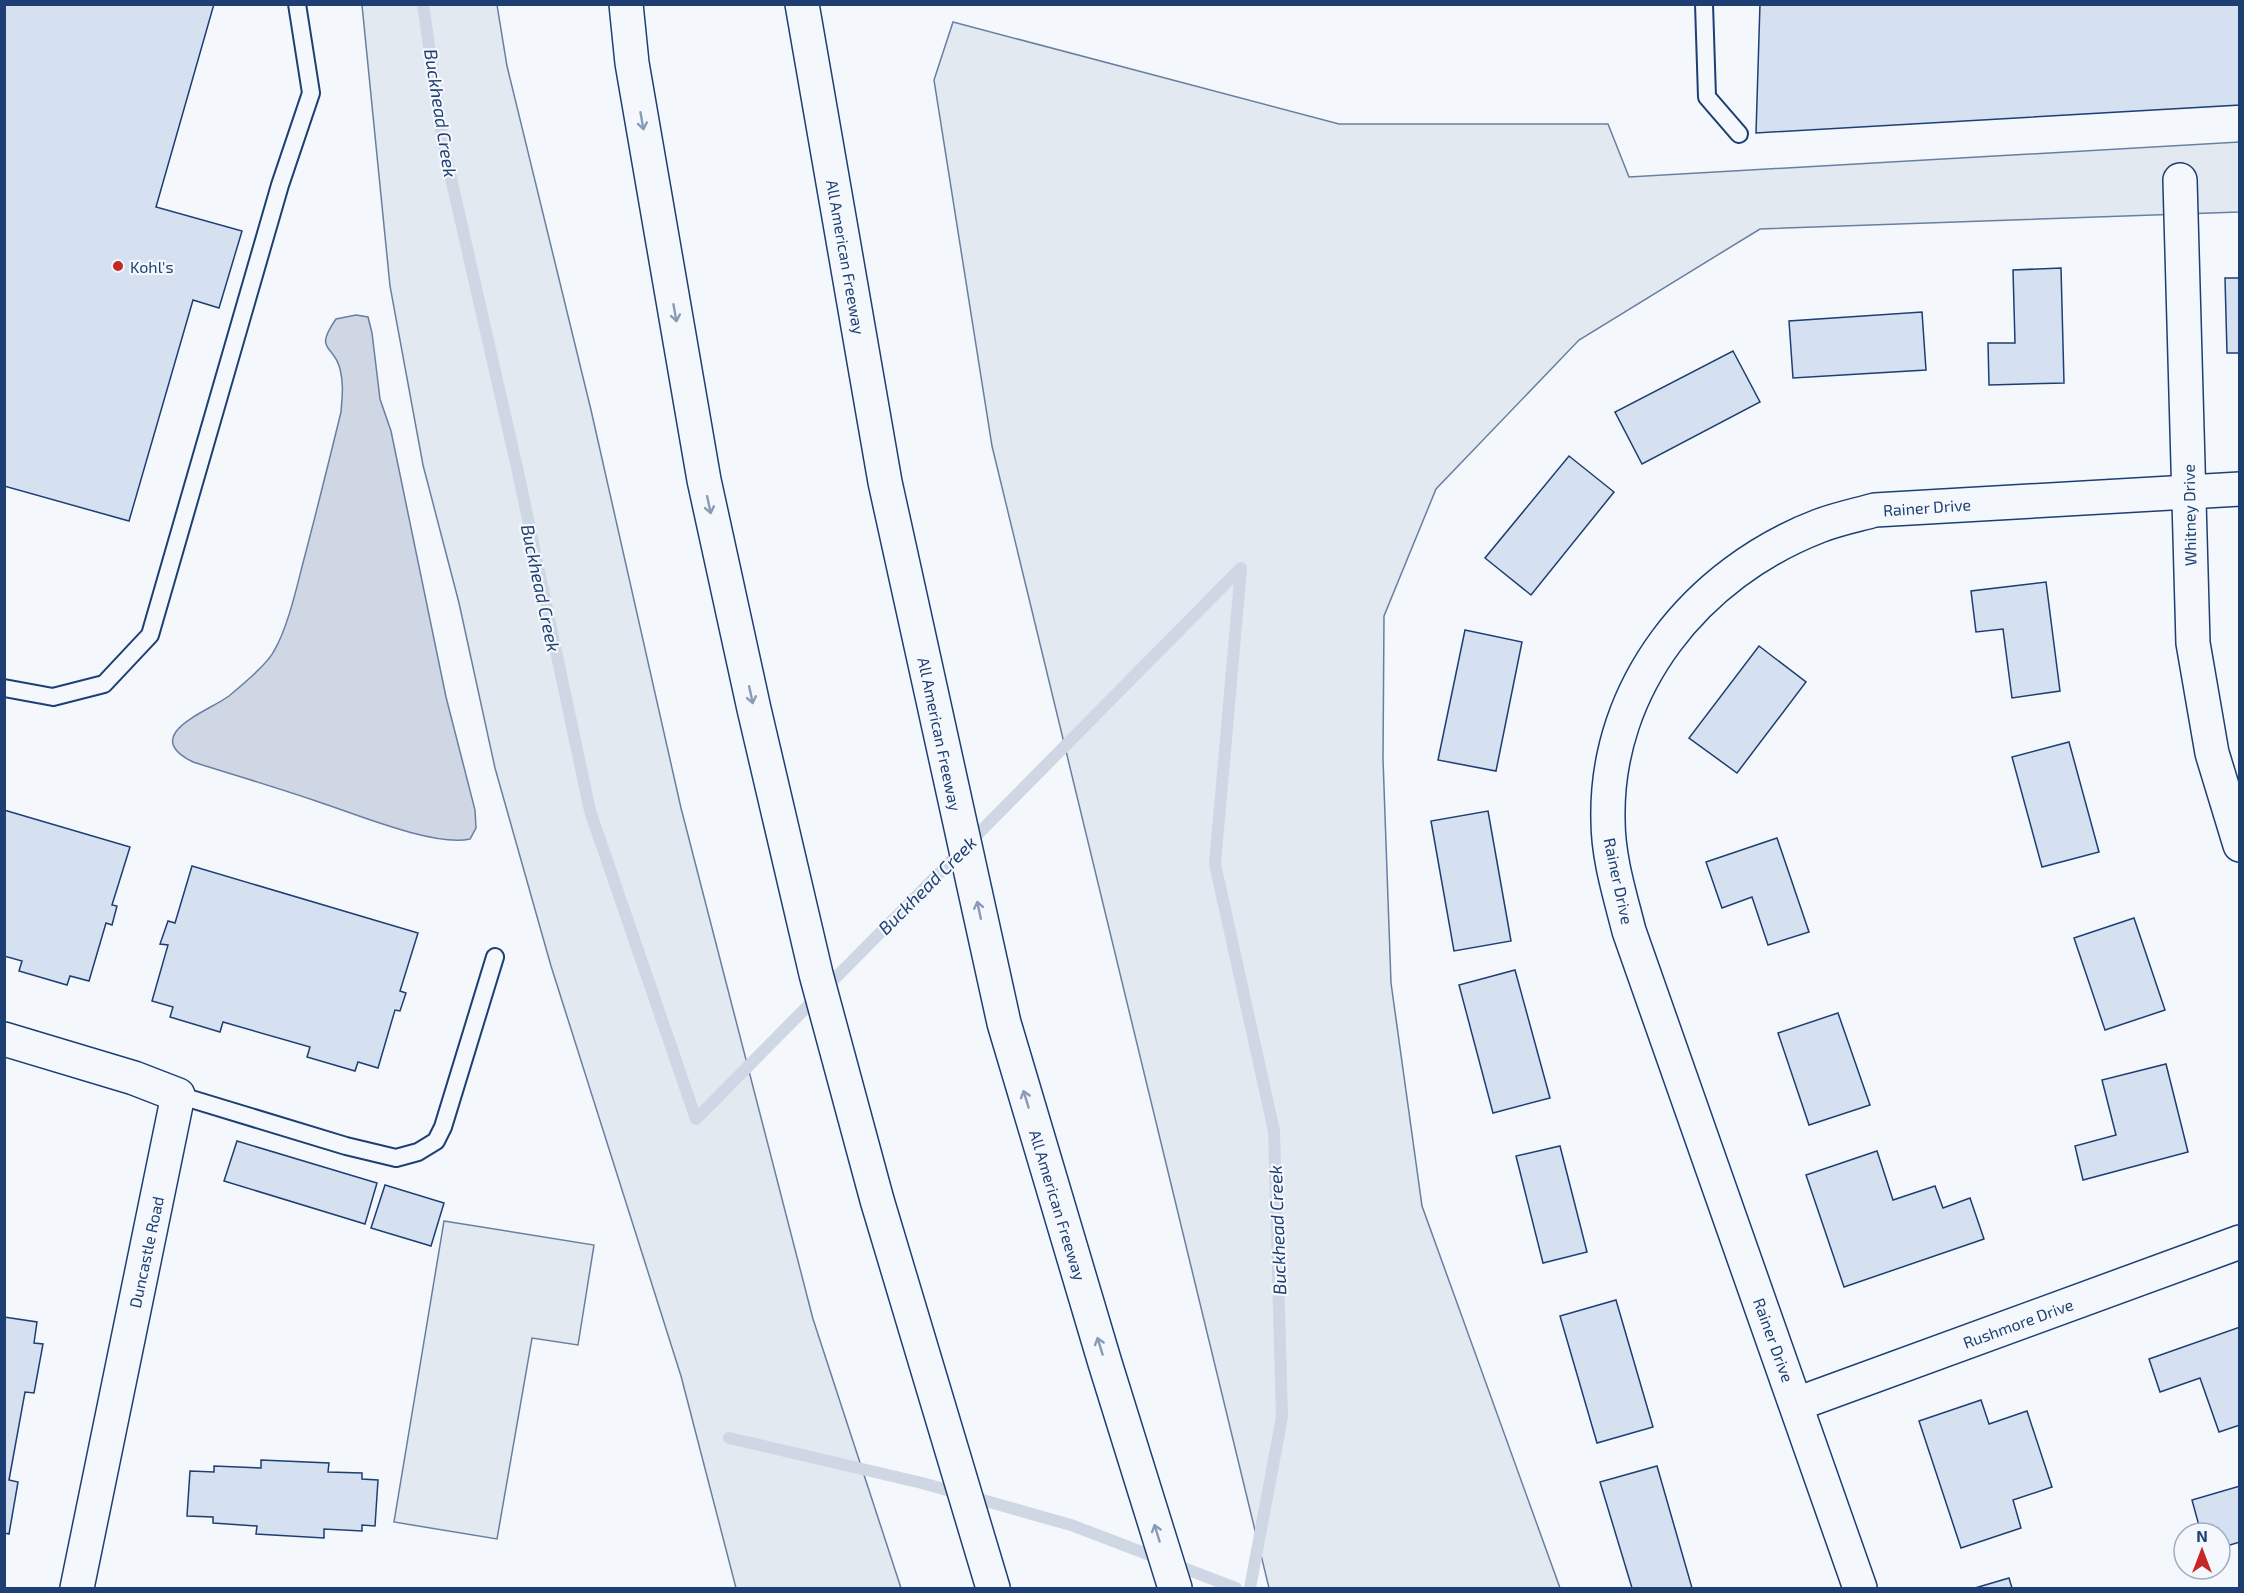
<svg xmlns="http://www.w3.org/2000/svg" width="2244" height="1593" font-family="'Exo 2',sans-serif">
  <rect width="100%" height="100%" fill="#f4f7fb"/>
  <g fill="#e3e9f0" stroke="#687fa3" stroke-width="1.5">
    <polygon points="362,5 497,5 507,66 591,410 681,808 813,1319 901,1588 736,1588 681,1376 551,966 495,768 459,603 423,465 390,286"/>
    <polygon points="953,22 1339,124 1608,124 1629,177 2239,142 2239,212 1760,229 1579,340 1436,489 1384,616 1383,759 1391,983 1422,1206 1560,1588 1269,1588 992,446 934,80"/>
    <polygon points="444,1221 594,1245 578,1345 532,1338 497,1539 394,1522"/>
  </g>
  <path fill="#cfd7e4" stroke="#687fa3" stroke-width="1.5" d="M356,315l12,2 4,16 8,66 11,32 55,266 29,113 1,18 -6,11c-36,8 -117,-26 -154,-38 -41,-14 -82,-26 -123,-39 -55,-27 16,-51 36,-66 13,-11 38,-31 45,-45 14,-24 23,-65 30,-92 13,-49 25,-98 37,-147 1,-14 3,-28 -1,-43 -6,-25 -27,-17 -4,-50z"/>
  <g fill="none" stroke-linecap="round" stroke-linejoin="round">
    <g stroke="#cfd7e4" stroke-width="12">
      <polyline points="423,4 443,143 518,472 590,811 696,1119 1241,568 1215,864 1274,1131 1282,1417 1250,1588"/>
      <polyline points="729,1438 922,1483 1071,1525 1236,1588"/>
    </g>
  </g>
  <g fill="#d5e0f0" stroke="#1d3f73" stroke-width="1.5">
    <polygon points="4,4 214,4 156,207 242,231 219,308 193,300 129,521 4,486"/>
    <polygon points="1760,4 2240,4 2240,105 1756,133"/>
    <polygon points="2061,268 2064,383 1989,385 1988,343 2015,343 2013,270"/>
    <polygon points="2225,278 2240,278 2240,353 2227,353"/>
    <polygon points="1922,312 1926,370 1793,378 1789,321"/>
    <polygon points="1733,351 1760,402 1642,464 1615,412"/>
    <polygon points="1569,456 1614,492 1531,595 1485,558"/>
    <polygon points="2046,582 2060,691 2012,698 2003,629 1976,632 1971,591"/>
    <polygon points="1465,630 1522,642 1496,771 1438,760"/>
    <polygon points="1759,646 1806,682 1737,773 1689,738"/>
    <polygon points="2069,742 2099,852 2042,867 2012,757"/>
    <polygon points="4,810 130,847 112,905 117,906 112,925 106,923 89,981 70,976 67,985 19,971 22,961 4,956"/>
    <polygon points="1488,811 1511,941 1454,951 1431,821"/>
    <polygon points="1777,838 1809,932 1768,945 1752,897 1722,908 1706,862"/>
    <polygon points="192,866 418,933 400,991 406,993 400,1011 395,1010 378,1068 358,1062 355,1071 307,1057 310,1047 223,1022 220,1032 170,1017 173,1007 152,1001 168,945 160,944 168,921 175,923"/>
    <polygon points="2134,918 2165,1010 2105,1030 2074,938"/>
    <polygon points="1515,970 1550,1098 1493,1113 1459,985"/>
    <polygon points="1838,1013 1870,1105 1809,1125 1778,1033"/>
    <polygon points="2166,1064 2188,1152 2083,1180 2075,1146 2116,1135 2102,1080"/>
    <polygon points="237,1141 377,1183 365,1224 224,1181"/>
    <polygon points="1560,1146 1587,1252 1543,1263 1516,1156"/>
    <polygon points="1877,1151 1893,1200 1935,1186 1943,1208 1970,1198 1984,1239 1844,1287 1806,1175"/>
    <polygon points="385,1185 444,1203 431,1246 371,1228"/>
    <polygon points="1616,1300 1653,1427 1597,1443 1560,1316"/>
    <polygon points="4,1317 37,1322 34,1343 43,1344 34,1393 25,1392 9,1480 18,1482 9,1534 4,1533"/>
    <polygon points="2240,1327 2240,1425 2219,1432 2200,1378 2160,1392 2149,1359"/>
    <polygon points="1981,1400 1989,1424 2027,1411 2052,1487 2013,1500 2021,1528 1961,1548 1919,1421"/>
    <polygon points="261,1460 329,1463 328,1472 362,1473 362,1479 378,1480 375,1526 362,1525 362,1531 324,1529 324,1538 256,1534 257,1526 213,1523 213,1517 187,1516 190,1471 214,1472 214,1466 261,1468"/>
    <polygon points="1657,1466 1692,1588 1632,1588 1600,1482"/>
    <polygon points="2240,1486 2240,1542 2220,1548 2220,1533 2201,1533 2192,1500"/>
    <polygon points="2009,1578 2012,1588 1975,1588"/>
  </g>
  <g fill="none" stroke-linecap="round" stroke-linejoin="round">
    <defs>
      <g id="lane">
        <polyline points="1704,4 1707,97 1739,134"/>
        <polyline points="4,688 53,697 104,684 150,635 280,185 311,93 297,4"/>
        <polyline points="178,1095 346,1146 396,1158 418,1152 436,1141 443,1127 495,957"/>
      </g>
      <g id="street">
        <polyline points="2180,180 2193,643 2212,753 2240,845"/>
        <polyline points="4,1039 134,1078 178,1095 77,1588"/>
        <polyline points="1797,1404 2240,1242"/>
        <path d="M1860,1588l-231,-657c-9,-36 -21,-73 -21,-111 -3,-134 89,-247 211,-294 18,-7 38,-11 56,-16l365,-21"/>
      </g>
      <g id="highway">
        <polyline points="626,4 632,63 704,480 754,709 816,974 877,1200 993,1588"/>
        <polyline points="802,4 885,482 1004,1023 1105,1363 1175,1588"/>
      </g>
    </defs>
    <use href="#lane" stroke="#1d3f73" stroke-width="20"/>
    <use href="#street" stroke="#1d3f73" stroke-width="36"/>
    <use href="#highway" stroke="#1d3f73" stroke-width="36"/>
    <use href="#lane" stroke="#f4f7fb" stroke-width="16"/>
    <use href="#street" stroke="#f4f7fb" stroke-width="33"/>
    <use href="#highway" stroke="#f4f7fb" stroke-width="33"/>
  </g>
  <defs><path id="oneway-shaft" d="M-6 0H5M1.5-3L5.5 0L1.5 3" fill="none" stroke-width="1.6" stroke-linecap="round" stroke-linejoin="round" transform="scale(1.5)"/></defs>
  <g stroke="#889bb7">
    <use href="#oneway-shaft" transform="translate(642 121) rotate(80)"/>
    <use href="#oneway-shaft" transform="translate(675 313) rotate(80)"/>
    <use href="#oneway-shaft" transform="translate(709 505) rotate(78)"/>
    <use href="#oneway-shaft" transform="translate(751 695) rotate(78)"/>
    <use href="#oneway-shaft" transform="translate(979 910) rotate(-102)"/>
    <use href="#oneway-shaft" transform="translate(1026 1099) rotate(-107)"/>
    <use href="#oneway-shaft" transform="translate(1100 1346) rotate(-107)"/>
    <use href="#oneway-shaft" transform="translate(1157 1533) rotate(-107)"/>
  </g>
  <circle fill="#c62828" stroke="#f4f7fb" stroke-width="2" cx="118" cy="266" r="6"/>
  <g text-anchor="middle" dominant-baseline="central" stroke-width="4.5" stroke-linejoin="round" paint-order="stroke">
    <g font-size="16" fill="#1d3f73" stroke="#f4f7fb">
      <text transform="translate(846 257) rotate(80)">All American Freeway</text>
      <text transform="translate(1927 507) rotate(-4)">Rainer Drive</text>
      <text transform="translate(2189 515) rotate(-91)">Whitney Drive</text>
      <text transform="translate(940 734) rotate(78)">All American Freeway</text>
      <text transform="translate(1619 881) rotate(78)">Rainer Drive</text>
      <text transform="translate(1058 1205) rotate(73)">All American Freeway</text>
      <text transform="translate(146 1252) rotate(-78)">Duncastle Road</text>
      <text transform="translate(2018 1323) rotate(-20)">Rushmore Drive</text>
      <text transform="translate(1774 1340) rotate(70)">Rainer Drive</text>
    </g>
    <g font-size="16" fill="#1d3f73" stroke="#f4f7fb" text-anchor="start">
      <text x="130" y="266">Kohl's</text>
    </g>
    <g font-size="18" font-style="italic" fill="#1d3f73" stroke="#f4f7fb">
      <text transform="translate(441 113) rotate(81)">Buckhead Creek</text>
      <text transform="translate(541 588) rotate(78)">Buckhead Creek</text>
      <text transform="translate(927 885) rotate(-45)">Buckhead Creek</text>
      <text transform="translate(1277 1230) rotate(-92)">Buckhead Creek</text>
    </g>
  </g>
  <rect width="2244" height="1593" fill="none" stroke="#1d3f73" stroke-width="12"/>
  <g transform="translate(2202 1551)"><circle r="28" fill="#f4f7fb" stroke="#9eadc5" stroke-width="1.5"/>
  <path d="M0-4.5L10 22L0 15L-10 22Z" fill="#c62828"/>
  <text y="-9" font-size="16" font-weight="bold" text-anchor="middle" fill="#1d3f73">N</text>
  </g>
</svg>
